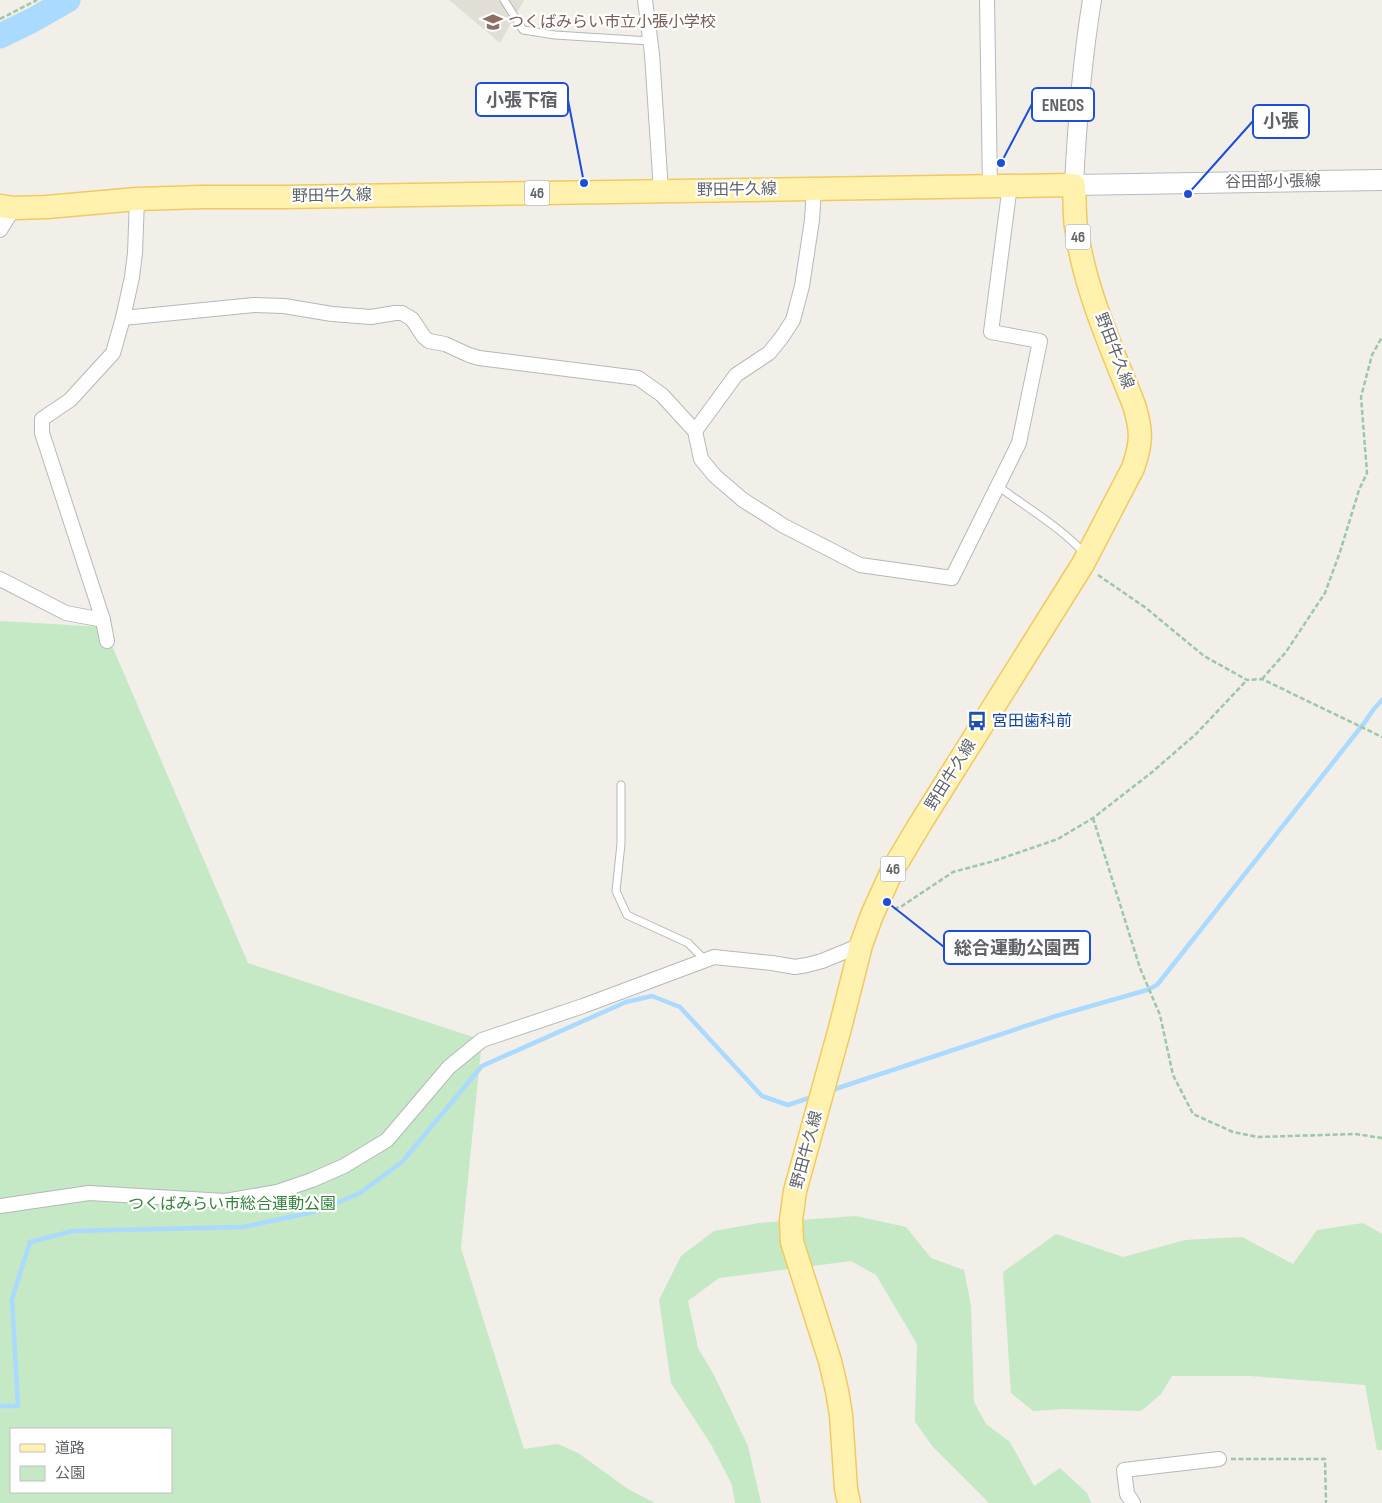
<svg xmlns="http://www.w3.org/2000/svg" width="1382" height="1503" font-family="'Sofia Sans Condensed','Noto Sans JP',sans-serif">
  <rect width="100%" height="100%" fill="#f1efe8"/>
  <polygon fill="#e1ded6" points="449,0 524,0 500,43"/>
  <g fill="#c5e8c5" fill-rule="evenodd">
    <path d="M0,621l104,6 144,336 234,77 -21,208 63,201 34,-5 20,9 50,36 27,14h-655zM11,1429h160v63h-160z"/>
    <polygon points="856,1216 906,1227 931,1258 964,1270 971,1306 974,1402 986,1424 1010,1442 1034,1486 1060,1468 1087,1493 1091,1503 989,1503 933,1447 915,1422 917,1344 876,1275 851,1261 719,1278 688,1301 698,1348 714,1375 748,1446 761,1503 735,1503 732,1485 712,1446 671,1383 659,1300 681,1256 714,1231 759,1223"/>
    <polygon points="1363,1223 1382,1234 1382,1450 1377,1450 1365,1385 1250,1376 1172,1376 1161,1394 1141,1411 1064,1409 1033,1411 1011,1393 1003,1272 1056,1234 1123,1257 1185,1240 1242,1237 1293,1264 1317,1230"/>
  </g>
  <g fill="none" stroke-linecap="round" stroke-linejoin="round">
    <g stroke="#aadaff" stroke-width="4.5">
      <polyline points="835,1089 1056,1016 1147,990 1157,985 1365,722 1373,710 1382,700"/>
      <polyline points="0,1406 18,1406 12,1299 30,1242 73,1231 243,1227 318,1211 360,1193 402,1162 482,1066 626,1002 652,996 680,1007 762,1096 788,1105 809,1098"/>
    </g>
    <polyline stroke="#aadaff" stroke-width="25" points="0,36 31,21 68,0"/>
    <defs>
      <g id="service">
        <polyline points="504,0 523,30 555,35 650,41"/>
        <path d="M998,486c29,22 61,40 86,67"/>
        <polyline points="621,785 621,844 616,891 627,915 688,943 705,960"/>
      </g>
      <g id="minor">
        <polyline points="645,0 652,54 661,191"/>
        <polyline points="987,0 990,186"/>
        <polyline points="0,230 14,208"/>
        <polyline points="123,318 254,305 284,306 332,314 371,317 395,313 402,313 412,319 424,337 429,341 445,344 469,355 479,358 638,378 662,395 695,431 701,459 715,476 743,500 784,526 860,565 952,578 1019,443 1040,341 991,332 1010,185"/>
        <polyline points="695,431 736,375 769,353 782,337 793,320 802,286 812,220 814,188"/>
        <polyline points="0,579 66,613 103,620"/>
        <polyline points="107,641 103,620 42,433 42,419 70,400 113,353 123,318 132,277 135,253 137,199"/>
        <polyline points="0,1206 89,1193 225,1201 277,1192 312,1180 344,1166 387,1140 449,1067 482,1040 583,1006 714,957 772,963 795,967 807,965 822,961 861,945"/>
        <polyline points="1133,1503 1127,1494 1124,1470 1219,1459"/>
      </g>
      <path id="tertiary" d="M1074,185c3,-62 8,-124 18,-185"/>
      <polyline id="secondary" points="1074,185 1382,180"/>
      <path id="primary" d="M0,206l14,2 33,-1 90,-8 65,-2h82l790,-12c1,14 0,28 2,42 8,61 36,122 58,178 8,26 8,37 -1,63l-50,96 -163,260 -28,47 -20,44 -11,30 -21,83 -45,163 -4,29 1,22 38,119 7,30 4,24 5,74 3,14"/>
    </defs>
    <use href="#service" stroke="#b5b8bc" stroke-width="9"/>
    <use href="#minor" stroke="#b5b8bc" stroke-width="16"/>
    <use href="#tertiary" stroke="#b5b8bc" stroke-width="20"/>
    <use href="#secondary" stroke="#b6babf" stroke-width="22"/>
    <use href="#primary" stroke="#f2c960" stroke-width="25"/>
    <g stroke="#9cc7a9" stroke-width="2.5" stroke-dasharray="5 2.5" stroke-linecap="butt">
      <polyline points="0,19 37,0"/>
      <polyline points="1098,575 1146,608 1204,656 1247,680 1262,679 1382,737"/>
      <polyline points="1262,679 1286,652 1325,593 1340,552 1359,490 1367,473 1361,397 1372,355 1382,337"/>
      <polyline points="1093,818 1140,968 1160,1015 1173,1075 1193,1114 1233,1132 1258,1137 1355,1134 1382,1138"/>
      <polyline points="894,909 902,906 953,872 994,861 1058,839 1093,818 1151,773 1196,734 1247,680"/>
      <polyline points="1231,1459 1325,1459 1326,1503"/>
    </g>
    <use href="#service" stroke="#fff" stroke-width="7"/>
    <use href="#minor" stroke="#fff" stroke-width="14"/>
    <use href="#tertiary" stroke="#fff" stroke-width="18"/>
    <use href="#secondary" stroke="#fff" stroke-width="20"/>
    <use href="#primary" stroke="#fff2af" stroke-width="22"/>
  </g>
  <defs>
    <symbol id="school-bare" viewBox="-9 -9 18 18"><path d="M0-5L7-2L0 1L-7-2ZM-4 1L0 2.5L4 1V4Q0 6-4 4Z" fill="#8d6e63" stroke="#fff" stroke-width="2.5" paint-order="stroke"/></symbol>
    <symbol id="bus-bare" viewBox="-9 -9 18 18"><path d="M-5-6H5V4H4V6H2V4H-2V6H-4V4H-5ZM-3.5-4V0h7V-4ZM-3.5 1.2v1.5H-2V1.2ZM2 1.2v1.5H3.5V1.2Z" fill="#1a4fb4" stroke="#fff" stroke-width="2.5" paint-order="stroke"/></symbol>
  </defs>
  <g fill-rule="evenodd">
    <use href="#school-bare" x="479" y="8" width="28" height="28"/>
    <use href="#bus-bare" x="963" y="707" width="28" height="28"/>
  </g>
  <g text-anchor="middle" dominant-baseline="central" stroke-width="4.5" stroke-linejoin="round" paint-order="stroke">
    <g fill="#fff" stroke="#8f9295" stroke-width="1">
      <rect x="524.5" y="180.5" width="25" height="25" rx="4"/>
      <rect x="1065.5" y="224.5" width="25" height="25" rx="4"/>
      <rect x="880.5" y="856.5" width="25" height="25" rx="4"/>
    </g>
    <g font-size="15" font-weight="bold" fill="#5f6368">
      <text x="537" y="193">46</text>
      <text x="1078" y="237">46</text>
      <text x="893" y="869">46</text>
    </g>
    <g font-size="16" fill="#785e54" stroke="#fff" text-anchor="start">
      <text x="508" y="22">つくばみらい市立小張小学校</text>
    </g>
    <g font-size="16" fill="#5f6368" stroke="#fff">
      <text transform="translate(1273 182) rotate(-1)">谷田部小張線</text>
      <text transform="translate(737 190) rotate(-1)">野田牛久線</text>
      <text transform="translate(332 196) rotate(-1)">野田牛久線</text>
      <text transform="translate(1114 351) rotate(69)">野田牛久線</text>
      <text transform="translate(951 775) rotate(-58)">野田牛久線</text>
      <text transform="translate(807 1150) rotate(-75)">野田牛久線</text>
    </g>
    <g font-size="16" fill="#164399" stroke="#fff" text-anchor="start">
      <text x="992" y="721">宮田歯科前</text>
    </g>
    <g font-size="16" fill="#348238" stroke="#fff">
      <text x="232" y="1204">つくばみらい市総合運動公園</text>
    </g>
  </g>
  <path fill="none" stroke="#1d4ed8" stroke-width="2" d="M584 183L568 100M1001 163L1032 104M1188 194L1253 121M887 902L944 947"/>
  <g fill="#1d4ed8" stroke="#fff" stroke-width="2">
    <circle cx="584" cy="183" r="5"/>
    <circle cx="1001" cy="163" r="5"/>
    <circle cx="1188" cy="194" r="5"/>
    <circle cx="887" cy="902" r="5"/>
  </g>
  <g fill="#fff" stroke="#1d4ed8" stroke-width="2">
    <rect x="476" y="83" width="92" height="33" rx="5"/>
    <rect x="1032" y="88" width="62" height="33" rx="5"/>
    <rect x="1253" y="105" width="56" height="33" rx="5"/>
    <rect x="944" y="931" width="146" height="33" rx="5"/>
  </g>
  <g font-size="18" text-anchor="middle" font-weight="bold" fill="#5f6368">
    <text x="522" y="106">小張下宿</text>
    <text x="1063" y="111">ENEOS</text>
    <text x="1281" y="127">小張</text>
    <text x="1017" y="954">総合運動公園西</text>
  </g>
  <rect x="10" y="1428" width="162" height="65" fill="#ffffff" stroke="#bfc1c3"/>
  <rect x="20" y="1444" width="25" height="8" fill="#fff2af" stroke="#bfc1c3"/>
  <text x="55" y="1453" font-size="15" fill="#5f6368">道路</text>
  <rect x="20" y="1466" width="25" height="15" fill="#c5e8c5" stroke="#bfc1c3"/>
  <text x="55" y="1478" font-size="15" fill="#5f6368">公園</text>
</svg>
